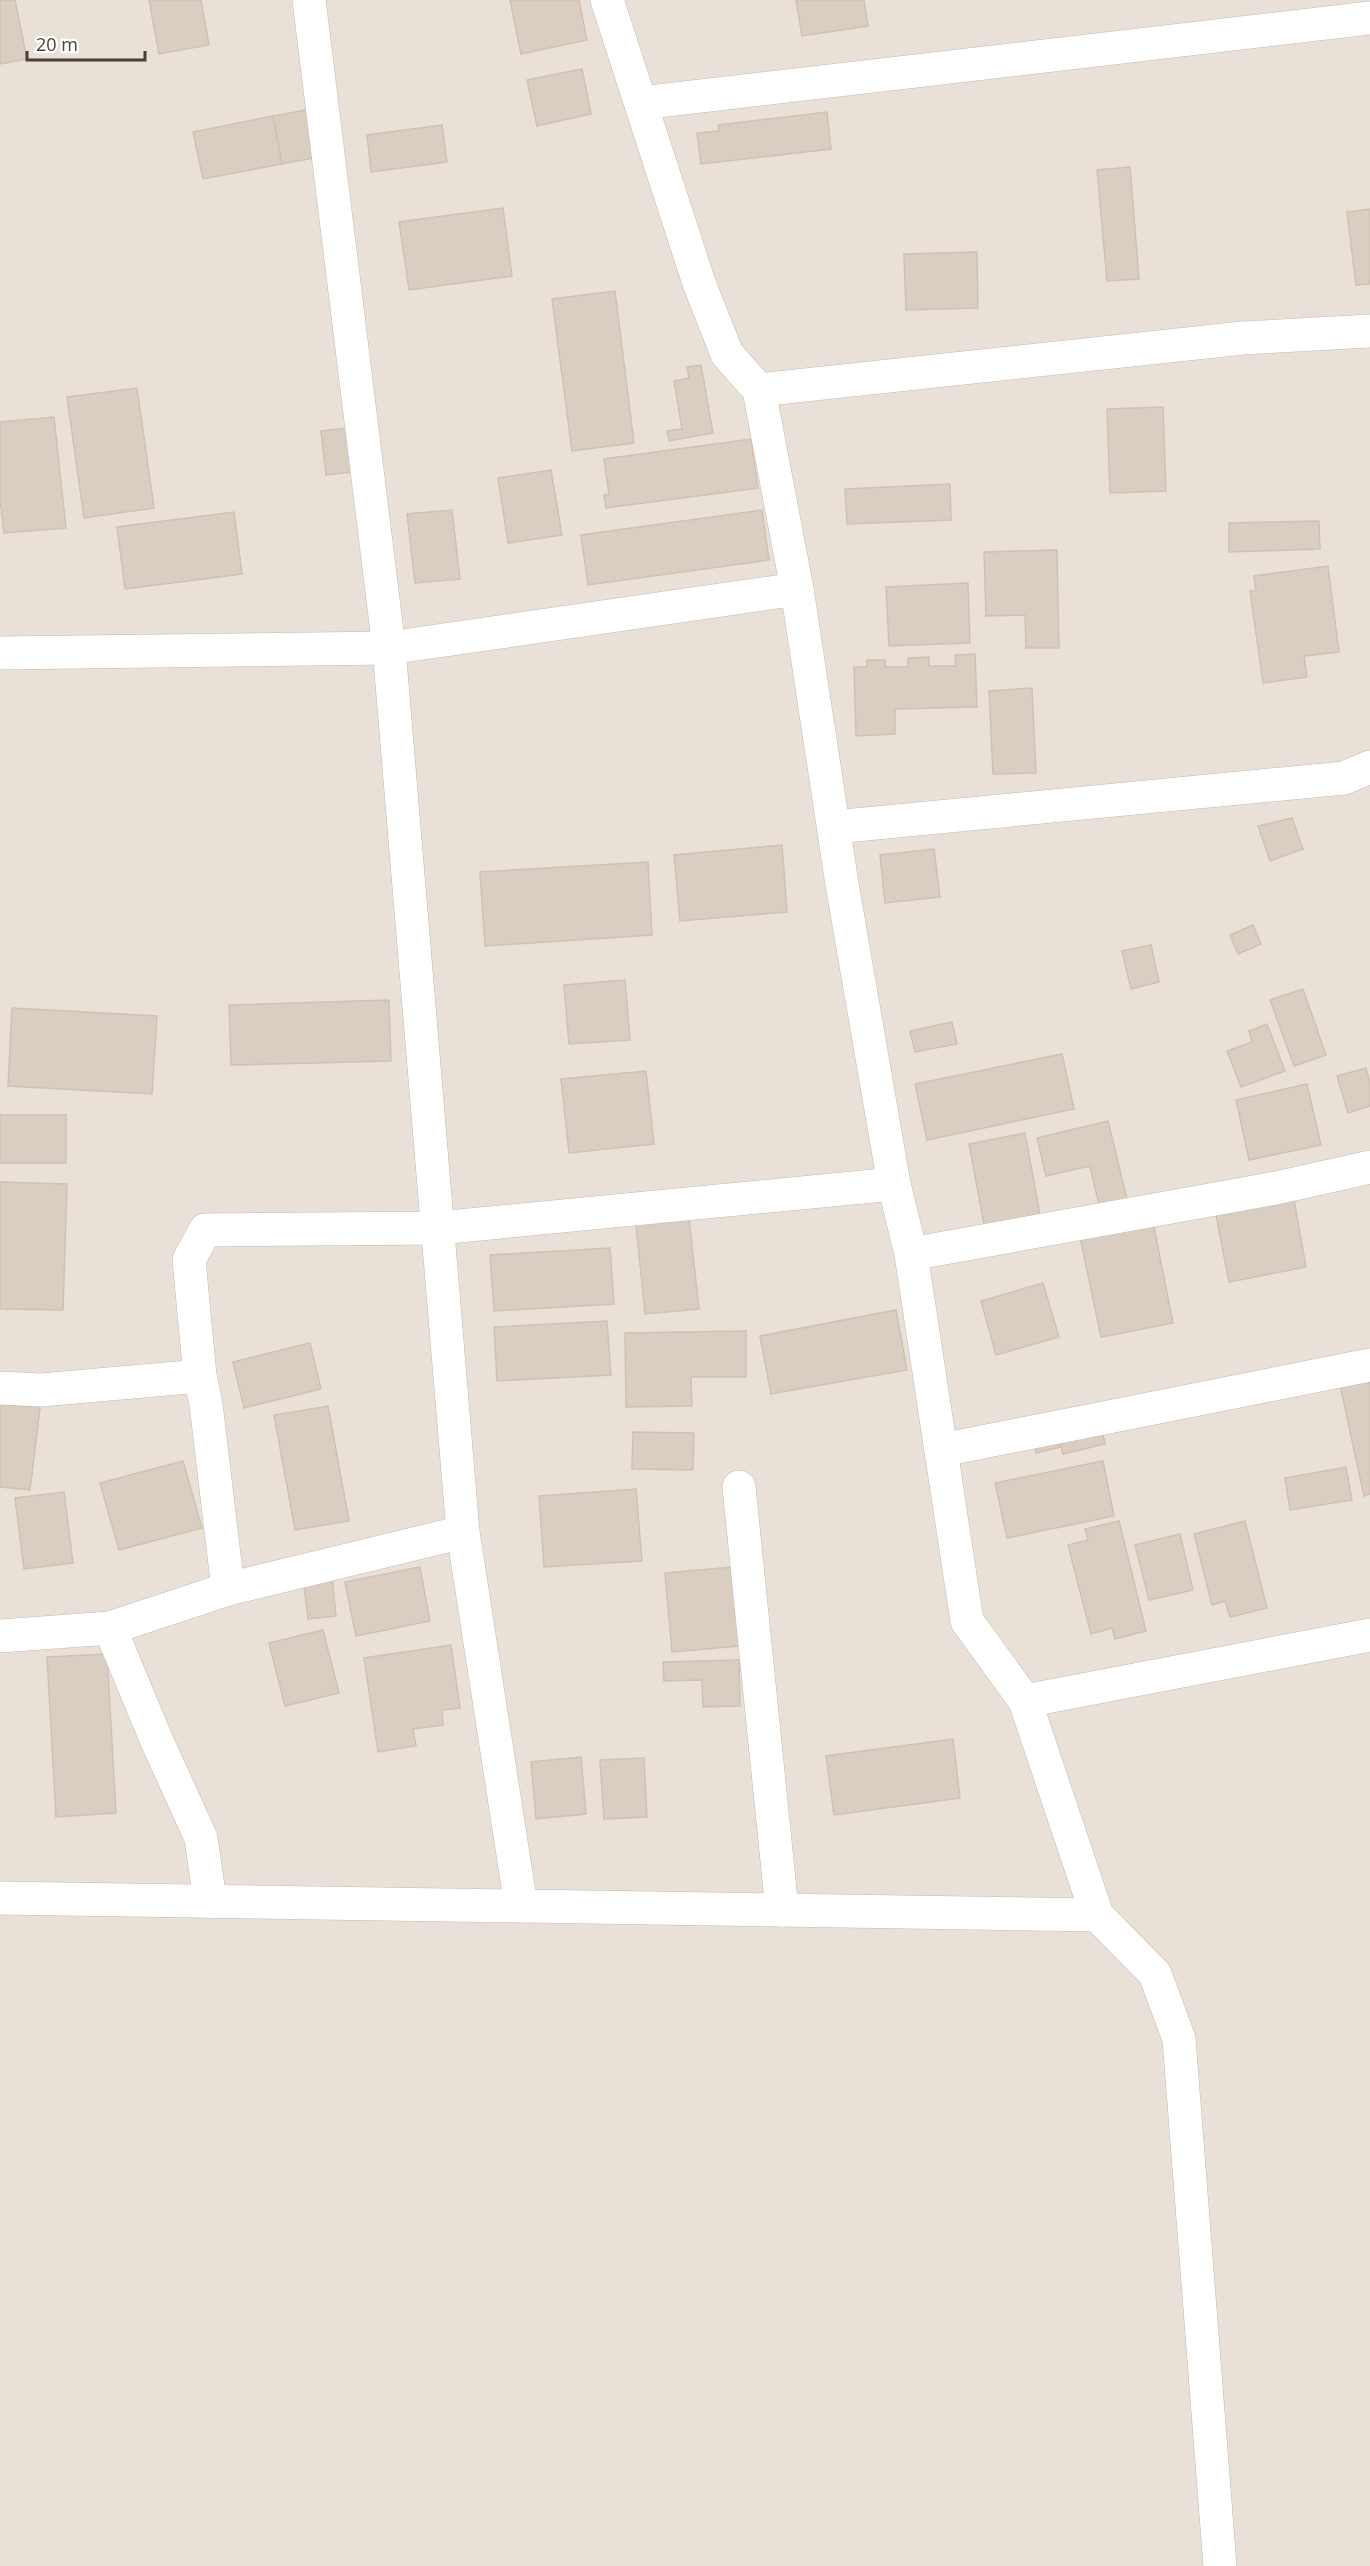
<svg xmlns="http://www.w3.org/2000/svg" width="1370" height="2566" font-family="'Open Sans',sans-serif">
  <rect width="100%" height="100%" fill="#f5f0e9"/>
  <rect fill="#e9e1d7" x="0" y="0" width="1370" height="2566"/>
  <g fill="#dacdc1" stroke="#d2c1b1" stroke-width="1.5">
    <polygon points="0,0 15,0 27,59 0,64"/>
    <polygon points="149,0 201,0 209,45 159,54"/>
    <polygon points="510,0 579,0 587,40 521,54"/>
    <polygon points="796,0 864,0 868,26 802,36"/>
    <polygon points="582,69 591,114 537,126 527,80"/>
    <polygon points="316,108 325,156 282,164 273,116"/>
    <polygon points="827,112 831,149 701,164 697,133 719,131 718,125"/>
    <polygon points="273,116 282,164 203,179 193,132"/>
    <polygon points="442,125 447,162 371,172 367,135"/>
    <polygon points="1130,167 1139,279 1107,281 1097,170"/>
    <polygon points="503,208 512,276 409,290 399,222"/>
    <polygon points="1370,209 1370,284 1356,285 1347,212"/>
    <polygon points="977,252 978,308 906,310 904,254"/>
    <polygon points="615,291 634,443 572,451 552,299"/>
    <polygon points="701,365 713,433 669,441 667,431 682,429 674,381 689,378 687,367"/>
    <polygon points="137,388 154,508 84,518 67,397"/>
    <polygon points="1163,407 1166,491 1110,493 1107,409"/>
    <polygon points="54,417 66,528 4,533 0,499 0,422"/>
    <polygon points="355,427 361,471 326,475 321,431"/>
    <polygon points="751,439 758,488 606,508 604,495 609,494 604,459"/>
    <polygon points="551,470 562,535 508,543 498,478"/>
    <polygon points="950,484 951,520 847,524 845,489"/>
    <polygon points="452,510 460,579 415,583 407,514"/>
    <polygon points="762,510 769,560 588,585 581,535"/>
    <polygon points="234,512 242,574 125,589 117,527"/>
    <polygon points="1319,521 1320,549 1229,552 1229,523"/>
    <polygon points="1057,550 1059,648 1026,648 1025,615 986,616 984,552"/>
    <polygon points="1328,566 1339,652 1304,656 1307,677 1263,683 1250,591 1256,591 1254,576"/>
    <polygon points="968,583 970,643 889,646 886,587"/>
    <polygon points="975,654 977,707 895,709 895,734 856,736 854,667 867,667 867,660 885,660 886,667 908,667 908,658 929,657 929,666 956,666 955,655"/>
    <polygon points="1032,688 1036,773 993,774 989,691"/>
    <polygon points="1292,818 1303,849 1270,861 1258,826"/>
    <polygon points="782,845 787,912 680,921 674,855"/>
    <polygon points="934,849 940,897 885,903 880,855"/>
    <polygon points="648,862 652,935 485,946 480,872"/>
    <polygon points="1253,925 1261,944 1238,954 1230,935"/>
    <polygon points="1151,945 1159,982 1131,989 1122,951"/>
    <polygon points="625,980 630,1040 569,1044 564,985"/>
    <polygon points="1303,989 1326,1055 1294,1066 1270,1000"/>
    <polygon points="389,1000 391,1061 231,1065 229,1005"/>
    <polygon points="12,1008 157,1016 152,1094 8,1086"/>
    <polygon points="952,1022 957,1044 915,1052 910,1031"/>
    <polygon points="1267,1024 1285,1071 1241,1087 1227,1051 1252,1042 1249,1031"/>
    <polygon points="1062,1054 1074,1109 927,1140 915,1084"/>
    <polygon points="1366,1068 1370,1084 1370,1106 1348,1113 1337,1076"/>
    <polygon points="646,1071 654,1144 569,1153 561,1079"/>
    <polygon points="1307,1084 1321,1145 1249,1160 1236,1100"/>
    <rect x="0" y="1115" width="66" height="48"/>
    <polygon points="1108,1121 1127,1199 1099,1205 1090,1166 1046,1176 1037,1138"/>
    <polygon points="1025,1133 1041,1220 985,1230 969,1144"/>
    <polygon points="0,1182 67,1184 63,1310 0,1309"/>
    <polygon points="1294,1200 1306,1267 1229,1282 1216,1215"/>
    <polygon points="688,1210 699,1309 645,1314 635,1215"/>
    <polygon points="1153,1222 1173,1323 1101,1337 1080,1237"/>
    <polygon points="610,1248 614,1304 494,1311 490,1255"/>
    <polygon points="1043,1283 1059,1337 996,1355 981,1301"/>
    <polygon points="896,1310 907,1370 771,1394 760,1336"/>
    <polygon points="607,1321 611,1375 497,1381 494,1327"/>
    <polygon points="746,1331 746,1377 691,1377 692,1406 626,1407 625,1333"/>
    <polygon points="310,1343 321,1389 244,1408 233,1362"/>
    <polygon points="1370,1379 1370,1494 1364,1496 1340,1385"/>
    <polygon points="0,1395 41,1400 30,1490 0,1487"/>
    <polygon points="328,1406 349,1521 295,1530 274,1415"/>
    <polygon points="1100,1421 1105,1444 1063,1454 1058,1431"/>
    <polygon points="1058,1431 1061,1447 1036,1453 1032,1437"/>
    <polygon points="633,1432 694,1433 693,1470 632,1469"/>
    <polygon points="183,1461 202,1528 119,1550 100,1483"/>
    <polygon points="1103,1461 1114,1516 1007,1538 995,1483"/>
    <polygon points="1346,1467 1352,1500 1290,1510 1285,1478"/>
    <polygon points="636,1489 642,1561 544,1567 539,1496"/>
    <polygon points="64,1492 73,1563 24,1569 15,1498"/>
    <polygon points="1119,1521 1146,1631 1115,1639 1112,1628 1091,1634 1068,1545 1088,1540 1085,1529"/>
    <polygon points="1245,1521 1267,1608 1230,1617 1225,1601 1212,1605 1194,1534"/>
    <polygon points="1180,1534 1193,1590 1149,1600 1135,1545"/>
    <polygon points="420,1567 430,1621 356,1636 345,1582"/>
    <polygon points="732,1567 739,1646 672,1652 665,1573"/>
    <polygon points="332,1575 336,1616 308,1619 303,1578"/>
    <polygon points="323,1630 339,1693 285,1706 269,1643"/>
    <polygon points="451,1645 460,1708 442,1710 443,1725 413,1729 416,1746 378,1752 364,1658"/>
    <polygon points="107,1654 116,1813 56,1817 47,1657"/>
    <polygon points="739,1660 740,1706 703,1707 702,1680 664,1681 663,1662"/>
    <polygon points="953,1739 960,1798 834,1815 826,1756"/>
    <polygon points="581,1757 586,1814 536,1819 531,1762"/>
    <polygon points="644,1758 647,1817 604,1819 600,1760"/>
  </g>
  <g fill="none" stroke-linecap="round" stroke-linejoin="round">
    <defs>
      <g id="minor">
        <polyline points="309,0 389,648 463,1532 521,1906"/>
        <polyline points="607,0 699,283 727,354 759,390 797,589 842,884 894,1184 911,1254 967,1621 1025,1701 1097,1915 1155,1974 1179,2039 1220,2566"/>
        <polyline points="641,103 1370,18"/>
        <polyline points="759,390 1243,338 1370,331"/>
        <polyline points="0,653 389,648 797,589"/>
        <polyline points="834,827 1344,778 1370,767"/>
        <polyline points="911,1254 1276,1188 1370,1167"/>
        <polyline points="0,1388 41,1390 200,1376"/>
        <polyline points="942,1450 1370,1365"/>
        <polyline points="739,1487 782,1910"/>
        <polyline points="228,1589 206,1404 200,1376 189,1260 205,1230 438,1228 894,1184"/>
        <polyline points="110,1628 156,1739 201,1838 210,1901"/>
        <polyline points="0,1636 110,1628 228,1589 463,1532"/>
        <polyline points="1025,1701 1370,1635"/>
        <polyline points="0,1898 1097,1915"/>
      </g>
    </defs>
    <use href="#minor" stroke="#c4b9af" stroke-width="34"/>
    <use href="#minor" stroke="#fff" stroke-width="33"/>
  </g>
  <path d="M27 51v9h118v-9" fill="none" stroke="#494037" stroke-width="3"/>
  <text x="36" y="51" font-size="18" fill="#494037" stroke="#ffffff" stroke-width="4.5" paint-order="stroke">20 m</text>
</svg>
